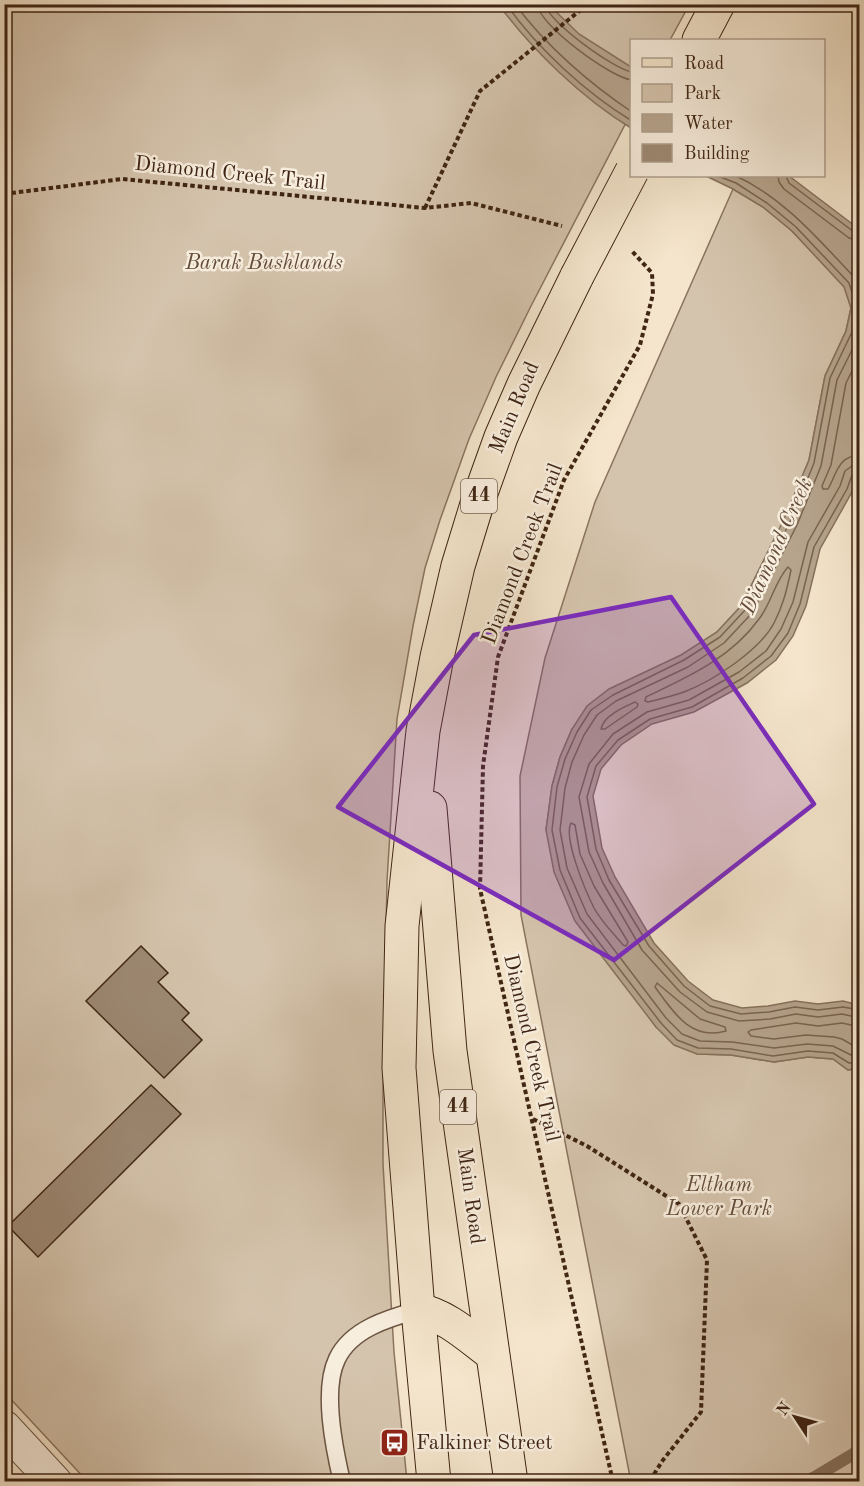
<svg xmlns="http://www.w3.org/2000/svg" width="864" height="1486" font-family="'Old Standard TT',serif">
  <rect width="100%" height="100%" fill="#f4e5cc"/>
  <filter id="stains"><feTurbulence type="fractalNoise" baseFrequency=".00333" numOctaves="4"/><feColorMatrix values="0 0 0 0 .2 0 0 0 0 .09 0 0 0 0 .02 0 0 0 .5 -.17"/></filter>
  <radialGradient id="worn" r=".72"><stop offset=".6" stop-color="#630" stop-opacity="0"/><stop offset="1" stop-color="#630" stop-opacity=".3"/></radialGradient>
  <g fill="#d5c4ad" stroke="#8a7460" stroke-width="1.5">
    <polygon points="4,5 689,5 670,40 632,40 631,113 531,306 496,377 469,439 440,520 425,568 413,626 397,719 387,881 383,1087 383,1164 394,1352 407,1481 87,1481 5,1393"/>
    <polygon points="733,189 763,207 792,231 845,287 851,308 846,331 825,376 809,460 785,519 741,606 717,632 572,729 560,757 552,786 546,830 637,1000 656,1027 697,1054 731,1055 774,1062 808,1057 833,1059 848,1070 859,1068 859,1481 631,1482 521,915 520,776 545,658 595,502"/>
  </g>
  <g fill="#b6a48d" stroke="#86715d" stroke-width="1.5">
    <path d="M499,5h50l30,29 52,33v61c-48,-29 -99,-78 -132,-123z"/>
    <polygon points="706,176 789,176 859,229 859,470 852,492 820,549 806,606 793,636 776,660 747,683 694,712 652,724 621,745 601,769 593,796 602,848 615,877 654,943 688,981 713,1000 742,1008 768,1006 795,1001 818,1004 843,1001 859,1005 859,1068 848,1070 833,1059 808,1057 774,1062 731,1055 697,1054 674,1045 656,1027 575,921 554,872 546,830 552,786 560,757 572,729 587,706 609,689 681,655 717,632 741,606 784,519 809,460 825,376 846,331 851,308 844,287 792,231 763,207 733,189"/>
  </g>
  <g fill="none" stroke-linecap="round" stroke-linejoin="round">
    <g stroke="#7a6450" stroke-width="1.5">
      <path d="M506,4c31,44 80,89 126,117"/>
      <path d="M515,4c30,41 75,80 117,108"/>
      <path d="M537,4c2,21 74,74 95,76"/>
      <path d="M545,4c2,17 70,66 87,68"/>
      <polyline points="718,176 736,183 767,203 796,227 849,283 857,307 852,332 830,378 814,463 790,522 746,609 720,637 684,660 613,695 591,710 577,732 565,759 557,787 552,830 560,870 580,918 661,1023 677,1040 698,1048 731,1049 773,1056 808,1051 833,1053 849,1063 860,1063"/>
      <path d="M736,176c48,22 83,64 119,102l5,12"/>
      <polyline points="778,176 779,182 784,189 849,238 860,241"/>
      <polyline points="786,176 789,183 854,232 860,234"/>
      <polyline points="860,334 837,380 821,466 797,525 752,613 724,643 688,667 616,701 597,715 584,735 572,762 565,788 560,830 567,868 587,914 666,1018 682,1034 700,1041 732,1042 774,1048 807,1044 833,1046 851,1055 860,1055"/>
      <path d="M860,355l-14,28 -15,82 -9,21 1,3h5c9,-16 10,-33 32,-34"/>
      <polyline points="860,464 852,466 845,471 840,486 808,542 793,602 781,629 766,651 739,672 689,700 647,712 613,734 589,764 579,797 589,852 603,883 642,950 680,992 707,1012 739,1021 770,1019 796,1014 818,1017 842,1014 860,1018"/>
      <polyline points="860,472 852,475 847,489 814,547 800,604 788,633 771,656 743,678 692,707 650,719 618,740 596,766 587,797 596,849 609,880 649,946 684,986 710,1006 741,1014 769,1012 795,1007 818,1010 843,1007 860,1010"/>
      <path d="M788,567l3,3c-4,19 -8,36 -17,53 -14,27 -61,58 -90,69 -11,4 -24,7 -36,10l-3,-1 1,-4c42,-20 85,-39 113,-78 12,-15 16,-38 29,-52z"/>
      <path d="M635,702l3,2 -1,3 -32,22h-4c2,-13 23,-22 34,-27z"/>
      <path d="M571,823l4,2 5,29 14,32 34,56 -2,4 -3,-1c-10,-12 -22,-24 -29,-37 -8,-16 -31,-70 -23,-85z"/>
      <path d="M657,983l43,36 25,8 1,4c-35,10 -52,-18 -71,-44z"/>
      <polyline points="860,1027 842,1023 818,1026 796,1023 751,1030 748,1032 751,1036 774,1039 806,1035 834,1037 842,1039 854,1046 860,1046"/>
    </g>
    <polyline stroke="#86715d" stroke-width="12" points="802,1482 815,1477 860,1450"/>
  </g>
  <g fill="#9d8974" stroke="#3f2514" stroke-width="1.5">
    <polygon points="141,946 168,973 158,982 189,1013 182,1020 202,1040 164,1078 86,1001"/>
    <polygon points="151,1085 181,1114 38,1257 8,1226"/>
  </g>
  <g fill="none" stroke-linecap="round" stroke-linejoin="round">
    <defs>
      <path id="service" d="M342,1482c-8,-34 -20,-92 -5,-123 14,-30 52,-41 81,-49"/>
      <polyline id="minor" points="4,1427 55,1482"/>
      <g id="primary">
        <polyline points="699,40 718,4"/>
        <polyline points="430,808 450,1051 511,1482"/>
        <path d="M418,1310c28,5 51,27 74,44"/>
        <polyline points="434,1482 418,1310 399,1068 402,926 423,731 437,657 458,566 477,504 501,437 524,384 577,276"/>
      </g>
    </defs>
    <use href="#service" stroke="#6c5542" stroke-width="19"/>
    <use href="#minor" stroke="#6c5542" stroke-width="35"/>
    <use href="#primary" stroke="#3f2514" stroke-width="35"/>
    <g stroke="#3f2514" stroke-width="4" stroke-dasharray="4.5 3" stroke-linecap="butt">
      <polyline points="4,194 122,179 425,208 471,203 562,226"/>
      <polyline points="425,208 480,91 588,4"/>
      <polyline points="533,1119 587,1146 679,1204 707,1260 701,1412 663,1460 649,1482"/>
      <polyline points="613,1482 480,889 483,766 498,657 564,480 640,345 653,294 652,273 631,250"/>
    </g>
    <use href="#service" stroke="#f8eede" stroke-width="16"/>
    <use href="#minor" stroke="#f8eede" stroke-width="33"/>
    <use href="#primary" stroke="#f4e5cc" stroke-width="33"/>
    <defs>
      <polyline id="primary-bridge" points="577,276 632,171"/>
    </defs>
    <use href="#primary-bridge" stroke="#3f2514" stroke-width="35" stroke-linecap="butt"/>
    <use href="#primary-bridge" stroke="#f4e5cc" stroke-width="33"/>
  </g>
  <path fill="#7b2cbf" fill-opacity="0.2" stroke="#7b2cbf" stroke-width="4.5" stroke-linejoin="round" d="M671,597l143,207 -200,156 -276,-153 136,-172z"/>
  <defs>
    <symbol id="bus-square" viewBox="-11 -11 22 22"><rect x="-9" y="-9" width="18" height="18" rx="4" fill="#8f2418" stroke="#f8eede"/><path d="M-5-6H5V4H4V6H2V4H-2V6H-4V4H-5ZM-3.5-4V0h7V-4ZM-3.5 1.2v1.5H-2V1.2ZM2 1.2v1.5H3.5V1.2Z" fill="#fff"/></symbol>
  </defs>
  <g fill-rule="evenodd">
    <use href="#bus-square" x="378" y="1426" width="33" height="33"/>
  </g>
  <g text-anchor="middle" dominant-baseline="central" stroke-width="5" stroke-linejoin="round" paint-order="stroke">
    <g fill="#f8eede" stroke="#766151" stroke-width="1.5">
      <rect x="461" y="479" width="36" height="34" rx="4.5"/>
      <rect x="440" y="1090" width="36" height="34" rx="4.5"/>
    </g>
    <g font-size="20" font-weight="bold" fill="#3f2514">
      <text x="479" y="496">44</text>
      <text x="458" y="1107">44</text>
    </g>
    <g font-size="21" fill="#3f2514" stroke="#f8eede">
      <text transform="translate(230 174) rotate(6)">Diamond Creek Trail</text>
      <text transform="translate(515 408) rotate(-67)">Main Road</text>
      <text transform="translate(523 554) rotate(-69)">Diamond Creek Trail</text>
      <text transform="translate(531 1048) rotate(77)">Diamond Creek Trail</text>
      <text transform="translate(470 1196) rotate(82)">Main Road</text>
    </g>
    <g font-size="21" font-style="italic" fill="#644d3a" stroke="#f8eede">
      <text x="264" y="263">Barak Bushlands</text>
      <text x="719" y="1185">Eltham<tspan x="719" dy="24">Lower Park</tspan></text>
    </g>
    <g font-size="21" fill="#3f2514" stroke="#f8eede" text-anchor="start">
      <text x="416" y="1443">Falkiner Street</text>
    </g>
    <g font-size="22" font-style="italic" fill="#634b38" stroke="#f8eede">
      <text transform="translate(777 546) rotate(-66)">Diamond Creek</text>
    </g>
  </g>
  <rect width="864" height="1486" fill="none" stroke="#f4e5cc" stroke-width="24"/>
  <rect x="6" y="6" width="852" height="1474" fill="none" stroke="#3f2514" stroke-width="3"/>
  <rect x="12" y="12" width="840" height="1462" fill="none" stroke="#3f2514" stroke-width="1.5"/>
  <rect x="630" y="39" width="195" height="138" fill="#f8eede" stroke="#ae9e8d" stroke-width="1.5"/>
  <rect x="642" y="58" width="30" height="9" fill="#f4e5cc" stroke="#ae9e8d" stroke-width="1.5"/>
  <text x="684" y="69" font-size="18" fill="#3f2514">Road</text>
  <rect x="642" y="84" width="30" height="18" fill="#d5c4ad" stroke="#ae9e8d" stroke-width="1.5"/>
  <text x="684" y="99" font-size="18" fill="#3f2514">Park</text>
  <rect x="642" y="114" width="30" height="18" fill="#b6a48d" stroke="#ae9e8d" stroke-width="1.5"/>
  <text x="684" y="129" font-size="18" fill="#3f2514">Water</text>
  <rect x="642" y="144" width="30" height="18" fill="#9d8974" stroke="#ae9e8d" stroke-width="1.5"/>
  <text x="684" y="159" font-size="18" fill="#3f2514">Building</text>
  <g transform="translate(795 1417) rotate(306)" stroke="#f8eede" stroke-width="4.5" paint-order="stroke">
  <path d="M0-4.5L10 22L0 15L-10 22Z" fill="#3f2514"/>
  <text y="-9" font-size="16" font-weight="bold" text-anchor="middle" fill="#3f2514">N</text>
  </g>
  <rect width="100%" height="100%" filter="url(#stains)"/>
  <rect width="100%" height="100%" fill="url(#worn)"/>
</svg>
